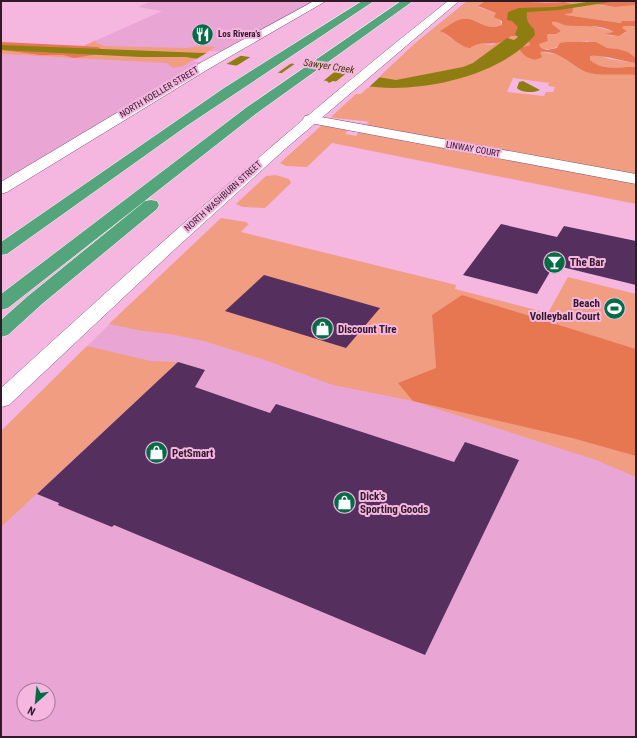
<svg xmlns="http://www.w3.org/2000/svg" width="637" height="738" font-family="'Roboto Condensed',sans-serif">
  <rect width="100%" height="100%" fill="#f5b6e0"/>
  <g fill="#e9a6d4" fill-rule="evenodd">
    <polygon points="152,1 321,1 1,189 1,54 59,57 162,11 138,7"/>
    <path d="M131,303l505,152v282h-635v-306zM24,690h24v24h-24z"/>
  </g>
  <g fill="#f19d81" fill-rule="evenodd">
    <path d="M467,1l74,2 22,-2h49l-14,4 17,2 21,-2v16l-14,2 -56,-8 -2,-13 -10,1 -56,-2 -20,6 18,6 6,12c-18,7 -25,-8 -39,-6 -7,0 -16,8 -22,12l13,9 38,5 19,-9 17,2 2,7 -11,3 40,7 34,19 30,-1 13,2v101l-273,-49 6,-5c-13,-3 -25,-2 -38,-5l25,-23h5l53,-50zM513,78l36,5 -1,3 7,1 -2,5h-7l-2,4 -37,-4z"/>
    <path d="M558,21l6,4 28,1 21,5 1,2 -10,1c9,3 15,2 23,-2l-6,-4 3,-2h12v32l-8,-6 -10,-3 -11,-1 -20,-7 -12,2 -9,-1c-8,5 -15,9 -25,6l-2,-4 9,-3 -1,-5 1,-2h8l5,-3 -9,-7v-2z"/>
    <polygon points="96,40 95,41 97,43 105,46 187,48 200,46 216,47 183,66 173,68 167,63 1,54 1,50 39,55 63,55 74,58 93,55 98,47 84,46"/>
    <path d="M598,55l11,4 27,4v4c-18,-1 -31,5 -46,-7v-4z"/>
    <polygon points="322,125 349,129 345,134 356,136 360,131 636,182 636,204 332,143 307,167 286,166 280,163"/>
    <polygon points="276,175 289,179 291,183 265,208 243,207 236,204 266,176"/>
    <polygon points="221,218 246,222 249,224 241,232 456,285 455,289 548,313 568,277 636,294 636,349 573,330 432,315 436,368 572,438 636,456 636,477 596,460 413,401 333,385 262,359 204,341 170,334 143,331 109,324"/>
    <polygon points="87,346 151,361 178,362 1,527 1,431"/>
  </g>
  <g fill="#e67751">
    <path d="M498,1l56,2 10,-1 10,3 -2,8 -7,1 1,1 55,8 1,-2h14v5h-12l-2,2 5,3 -8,5 -15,-2 10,-2c-14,-9 -35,-4 -50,-7 -5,-2 -7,-4 -12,-3v2l9,7 -5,3h-8l-1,2 1,5 -9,3 2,4 6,2 10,-2 3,-5 6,-1h30l11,6 11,1 10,3 8,6v5c-14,-2 -34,-9 -46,-7v4c15,12 28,6 46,7v8c-14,-2 -41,2 -52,-4 -15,-8 -26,-21 -44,-19l2,5c-8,6 -19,0 -23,-9l11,-3 -3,-8 -16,-1c-16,14 -27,2 -41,12 -12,-2 -18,-12 -30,-17 7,-4 16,-12 23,-12 14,-2 21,13 39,6v-4l-8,-4 2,-4 -18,-7 6,-4z"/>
    <polygon points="612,1 636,1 636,5 615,7 596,4"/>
    <polygon points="1,42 84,46 98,47 104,51 93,55 74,58 63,55 39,55 1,50"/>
    <polygon points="462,295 636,349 636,456 572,438 413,401 398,383 436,368 432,315"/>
  </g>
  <g fill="#8e7d11">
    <path d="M593,1h24l-58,9 -32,2c-1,8 1,12 7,17l1,6c-31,37 -95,53 -142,53 -20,0 -40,-4 -60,-7l-4,2 -2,-2 -141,-24h-45l-140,-7v-5l202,8 33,2 104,16h6l1,1 49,8 67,-13 10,-4 34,-25 7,2 4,-3 -3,-3 3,-7 -6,-6 -5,-1 1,-8 11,-4 36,-1z"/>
    <path d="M523,81l17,9c-5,3 -19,3 -23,-2l2,-6z"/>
  </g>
  <g fill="#f5b6e0">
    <polygon points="210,51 236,53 242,55 223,66 193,61"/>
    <polygon points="252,56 293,62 276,74 233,68"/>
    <polygon points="296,63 338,69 322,82 279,75"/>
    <polygon points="349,71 381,76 368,88 333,84"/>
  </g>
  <g fill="#552f5e">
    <polygon points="501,224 557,237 564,226 636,241 636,285 554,265 537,294 463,275"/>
    <polygon points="264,275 380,308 346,348 225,311"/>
    <polygon points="178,362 205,370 195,387 270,413 276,404 454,462 465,442 519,460 425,655 114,525 112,527 58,505 59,503 37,494"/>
  </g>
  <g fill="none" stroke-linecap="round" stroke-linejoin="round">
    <defs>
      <g id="minor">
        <polygon points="314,1 326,1 210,68 7,192 1,194 1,182 202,62"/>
        <polygon points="310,115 636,174 636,184 305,122 303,119 305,116"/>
      </g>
      <path id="tertiary" d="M448,1h11l-174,148 -111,101 -165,155 -8,2v-19c146,-133 292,-265 447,-387z"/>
      <g id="motorway">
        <polygon points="362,1 374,1 188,125 7,254 1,255 1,242 224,88"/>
        <polygon points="401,1 413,1 257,113 8,308 1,310 1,294 247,107"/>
        <polygon points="151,200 157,201 159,205 157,209 42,304 8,335 1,337 1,320 28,296 145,201"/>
      </g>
    </defs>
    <use href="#minor" stroke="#854e74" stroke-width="1"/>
    <use href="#tertiary" stroke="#854e74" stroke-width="1"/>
    <use href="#motorway" stroke="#fff" stroke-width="1"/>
    <use href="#minor" fill="#fff" fill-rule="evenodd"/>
    <use href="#tertiary" fill="#fff" fill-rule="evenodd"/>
    <use href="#motorway" fill="#55a57c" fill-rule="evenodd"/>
  </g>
  <defs>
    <symbol id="restaurant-disc" viewBox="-11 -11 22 22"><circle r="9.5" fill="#006d45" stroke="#f5b6e0"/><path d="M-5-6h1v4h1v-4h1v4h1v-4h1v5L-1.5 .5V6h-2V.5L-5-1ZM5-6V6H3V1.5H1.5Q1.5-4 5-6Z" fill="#fff"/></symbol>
    <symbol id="bar-disc" viewBox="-11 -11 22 22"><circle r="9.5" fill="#006d45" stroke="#f5b6e0"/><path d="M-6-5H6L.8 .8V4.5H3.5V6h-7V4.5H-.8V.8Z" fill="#fff"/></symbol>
    <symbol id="stadium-disc" viewBox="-11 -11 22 22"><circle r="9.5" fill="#006d45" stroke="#f5b6e0"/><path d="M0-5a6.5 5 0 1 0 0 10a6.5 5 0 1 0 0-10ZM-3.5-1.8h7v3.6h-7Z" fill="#fff"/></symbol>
    <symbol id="shop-disc" viewBox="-11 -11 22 22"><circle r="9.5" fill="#006d45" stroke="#f5b6e0"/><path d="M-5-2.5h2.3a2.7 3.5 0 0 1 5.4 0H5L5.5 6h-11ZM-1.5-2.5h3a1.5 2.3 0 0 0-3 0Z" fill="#fff"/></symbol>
  </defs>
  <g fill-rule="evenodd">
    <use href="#restaurant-disc" x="190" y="22" width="25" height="25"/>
    <use href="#bar-disc" x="542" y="250" width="25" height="25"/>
    <use href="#stadium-disc" x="602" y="296" width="25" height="25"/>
    <use href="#shop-disc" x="310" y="316" width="25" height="25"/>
    <use href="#shop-disc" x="144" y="440" width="25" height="25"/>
    <use href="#shop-disc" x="332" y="490" width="25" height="25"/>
  </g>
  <g text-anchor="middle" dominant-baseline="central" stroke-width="4" stroke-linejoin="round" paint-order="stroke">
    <g font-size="9" font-weight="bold" fill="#301929" stroke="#f5b6e0" text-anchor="start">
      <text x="218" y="34">Los Rivera's</text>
    </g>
    <g font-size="9" fill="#301929" stroke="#f5b6e0">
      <text transform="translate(159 92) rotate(-31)">NORTH KOELLER STREET</text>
      <text transform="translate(473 149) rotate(10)">LINWAY COURT</text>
      <text transform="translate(223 196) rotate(-42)">NORTH WASHBURN STREET</text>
    </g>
    <g font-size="10" font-style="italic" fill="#413800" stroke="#f5b6e0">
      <text transform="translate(329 66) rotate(9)">Sawyer Creek</text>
    </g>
    <g font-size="11" font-weight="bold" fill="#301929" stroke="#f5b6e0" text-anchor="start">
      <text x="570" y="262">The Bar</text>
      <text x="600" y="303" text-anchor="end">Beach<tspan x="600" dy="13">Volleyball Court</tspan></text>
      <text x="338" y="329">Discount Tire</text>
      <text x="172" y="453">PetSmart</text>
      <text x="360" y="496">Dick's<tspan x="360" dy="13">Sporting Goods</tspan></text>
    </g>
  </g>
  <rect width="637" height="738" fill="none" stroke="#301929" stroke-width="4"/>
  <g transform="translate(36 702) rotate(207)"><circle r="19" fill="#f5b6e0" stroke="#a67797"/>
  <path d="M0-3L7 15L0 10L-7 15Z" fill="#006d45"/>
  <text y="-6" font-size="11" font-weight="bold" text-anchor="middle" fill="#301929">N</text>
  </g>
</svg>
